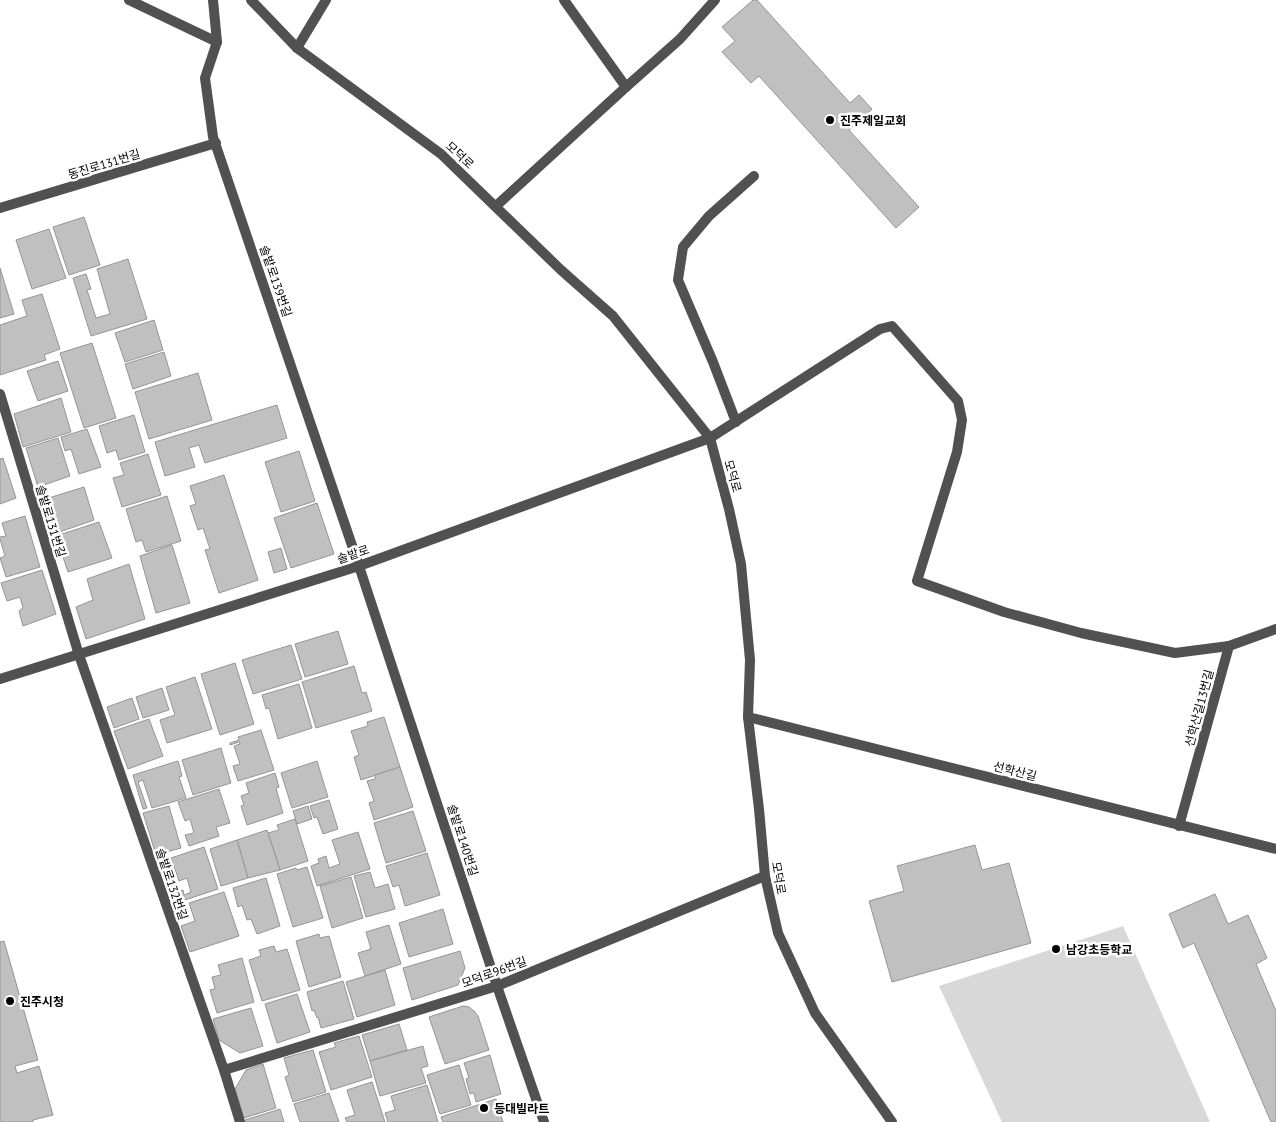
<svg xmlns="http://www.w3.org/2000/svg" width="1276" height="1122" font-family="'PT Sans','Noto Sans KR',sans-serif">
  <rect width="100%" height="100%" fill="#fff"/>
  <polygon fill="#d8d8d8" points="1123,926 1210,1122 1002,1122 939,986"/>
  <g fill="#c0c0c0" stroke="#959595">
    <polygon points="753,0 757,0 850,103 859,95 872,109 849,130 919,207 896,228 759,76 751,83 722,52 735,41 722,27"/>
    <polygon points="84,217 100,265 69,275 53,227"/>
    <polygon points="49,229 66,278 32,289 16,240"/>
    <polygon points="128,259 147,319 91,336 73,278 86,274 91,289 87,290 96,318 110,314 97,269"/>
    <polygon points="0,268 14,314 0,318"/>
    <polygon points="42,294 60,349 44,355 46,360 0,375 0,325 27,316 22,300"/>
    <polygon points="154,320 163,350 125,362 115,333"/>
    <polygon points="92,343 116,418 84,428 60,353"/>
    <polygon points="164,352 171,376 133,389 125,364"/>
    <polygon points="58,361 68,391 38,401 27,371"/>
    <polygon points="198,373 212,420 149,439 135,392"/>
    <polygon points="61,398 71,432 23,447 14,414"/>
    <polygon points="277,405 287,438 205,463 199,445 189,448 195,467 165,476 155,442"/>
    <polygon points="134,415 145,452 119,460 116,450 107,453 99,426"/>
    <polygon points="87,429 101,467 79,474 71,449 65,451 61,437"/>
    <polygon points="58,438 70,476 38,487 26,448"/>
    <polygon points="299,451 315,501 281,512 265,462"/>
    <polygon points="148,454 161,495 122,507 113,478 124,475 120,463"/>
    <polygon points="3,458 16,498 0,504 0,459"/>
    <polygon points="224,475 258,580 219,593 205,550 210,549 203,528 198,530 190,506 196,504 190,486"/>
    <polygon points="84,487 94,520 51,535 42,500"/>
    <polygon points="167,496 181,541 146,552 142,540 136,542 126,509"/>
    <polygon points="317,503 334,554 291,568 274,518"/>
    <polygon points="25,516 40,567 6,577 0,558 5,556 0,539 0,537 6,536 2,523"/>
    <polygon points="99,522 112,558 68,572 56,536"/>
    <polygon points="172,545 190,603 156,613 140,556"/>
    <polygon points="281,548 287,569 274,573 268,552"/>
    <polygon points="129,564 145,619 86,639 76,607 93,600 87,579"/>
    <polygon points="42,570 56,614 23,626 19,611 23,608 20,597 7,601 1,583"/>
    <polygon points="338,631 348,664 305,677 295,644"/>
    <polygon points="291,645 302,679 253,694 242,660"/>
    <polygon points="235,663 254,724 220,735 201,674"/>
    <polygon points="354,666 362,693 366,692 372,711 316,728 302,682"/>
    <polygon points="195,677 212,729 167,743 160,720 175,715 166,687"/>
    <polygon points="299,684 312,728 278,739 269,708 266,709 262,695"/>
    <polygon points="162,688 169,710 143,718 136,697"/>
    <polygon points="132,698 139,719 114,728 107,707"/>
    <polygon points="384,717 400,767 361,780 354,757 359,755 351,731 368,726 367,722"/>
    <polygon points="149,719 163,756 128,769 114,731"/>
    <polygon points="261,730 274,770 238,781 233,766 240,764 234,746 240,744 239,742 230,745 230,743 239,740 238,737"/>
    <polygon points="221,748 231,783 193,795 182,760"/>
    <polygon points="178,761 182,776 179,777 186,798 152,808 143,780 138,782 147,808 143,809 133,775"/>
    <polygon points="317,761 328,797 292,808 281,773"/>
    <polygon points="400,767 413,807 374,820 369,803 374,801 367,781 375,779 375,775"/>
    <polygon points="275,773 279,787 276,788 283,813 247,825 241,806 244,805 241,796 249,793 246,783"/>
    <polygon points="219,789 230,823 216,827 219,836 189,846 185,835 194,833 190,819 185,821 178,802"/>
    <polygon points="329,800 338,829 323,834 317,817 314,818 310,806"/>
    <polygon points="169,806 181,848 156,855 143,813"/>
    <polygon points="308,806 312,819 297,824 293,811"/>
    <polygon points="413,811 426,851 386,863 374,823"/>
    <polygon points="295,819 308,861 280,870 268,833 279,830 277,825"/>
    <polygon points="267,830 280,870 248,878 237,840"/>
    <polygon points="358,832 370,869 317,886 311,866 319,863 318,859 326,856 329,868 340,864 332,840"/>
    <polygon points="237,840 248,878 221,886 210,849"/>
    <polygon points="975,845 982,870 1009,863 1031,943 892,982 869,901 904,891 897,866"/>
    <polygon points="204,847 218,889 176,903 169,884 172,883 175,893 183,890 184,895 191,892 187,878 179,881 171,858"/>
    <polygon points="427,853 440,895 405,906 399,885 393,887 386,866"/>
    <polygon points="307,867 323,918 293,927 277,874 296,868 297,870"/>
    <polygon points="370,872 375,888 388,884 395,909 366,917 354,876"/>
    <polygon points="351,877 363,918 332,928 320,886"/>
    <polygon points="266,878 280,926 257,934 251,919 247,920 242,905 238,907 233,888"/>
    <polygon points="224,892 239,936 190,952 181,926 195,921 189,903"/>
    <polygon points="1215,894 1228,924 1248,915 1267,958 1256,964 1276,1011 1276,1122 1271,1122 1194,943 1183,948 1169,914"/>
    <polygon points="443,909 453,944 409,957 399,923"/>
    <polygon points="389,925 401,964 365,976 358,953 371,949 366,932"/>
    <polygon points="319,934 320,938 329,936 341,977 309,987 296,941"/>
    <polygon points="4,941 38,1060 15,1066 17,1073 39,1066 53,1115 33,1120 33,1122 0,1122 0,942"/>
    <polygon points="274,946 276,952 287,949 300,990 262,1001 249,960 261,956 259,950"/>
    <polygon points="460,951 465,968 458,985 412,1000 403,968"/>
    <polygon points="242,958 254,1002 217,1013 210,990 215,989 212,977 221,975 218,965"/>
    <polygon points="385,970 395,1005 357,1017 346,982"/>
    <polygon points="343,981 354,1019 321,1028 318,1017 317,1018 314,1010 312,1011 307,992"/>
    <polygon points="297,994 310,1032 277,1043 265,1004"/>
    <polygon points="463,1006 469,1007 474,1011 478,1016 489,1050 445,1064 429,1017"/>
    <polygon points="251,1008 263,1046 240,1053 219,1040 213,1019"/>
    <polygon points="399,1024 407,1050 370,1061 362,1035"/>
    <polygon points="359,1036 372,1077 331,1090 319,1052 336,1047 334,1043"/>
    <polygon points="423,1046 428,1066 421,1068 426,1083 380,1096 370,1061"/>
    <polygon points="313,1050 326,1092 293,1102 285,1077 289,1075 284,1058"/>
    <polygon points="490,1055 501,1094 476,1102 474,1093 470,1094 466,1079 469,1078 464,1063"/>
    <polygon points="263,1064 276,1108 244,1118 235,1089 246,1070"/>
    <polygon points="459,1065 471,1105 440,1114 427,1075"/>
    <polygon points="372,1082 385,1122 347,1122 345,1118 355,1115 347,1090"/>
    <polygon points="427,1085 438,1122 388,1122 385,1113 395,1110 391,1096"/>
    <polygon points="329,1093 339,1122 300,1122 294,1104"/>
    <polygon points="496,1099 503,1122 443,1122 441,1117"/>
    <polygon points="280,1109 284,1122 245,1122 245,1120"/>
  </g>
  <g fill="none" stroke-linecap="round" stroke-linejoin="round">
    <polyline stroke="#515151" stroke-width="10" points="736,422 713,362 678,280 683,247 709,216 754,176"/>
    <g stroke="#515151" stroke-width="10">
      <polyline points="129,0 217,42"/>
      <polyline points="564,0 626,87 680,39 715,0"/>
      <polyline points="297,48 326,0"/>
      <polyline points="496,206 626,87"/>
      <polyline points="0,208 216,143"/>
      <polyline points="0,394 79,655 224,1070 240,1122"/>
      <polyline points="710,438 880,329 892,326 958,401 962,420 957,452 917,581 1004,612 1081,633 1175,653 1229,646"/>
      <polyline points="748,717 1276,849"/>
      <polyline points="1179,826 1229,646 1276,629"/>
      <polyline points="224,1070 497,986 765,876"/>
    </g>
    <g stroke="#515151" stroke-width="10">
      <polyline points="213,0 217,42 205,78 213,137 359,566 497,986 544,1122"/>
      <polyline points="251,0 297,48 441,154 561,270 613,316 710,438 729,509 741,564 750,660 748,717 759,809 765,876 778,933 815,1013 892,1122"/>
      <polyline points="0,679 359,566 710,438"/>
    </g>
  </g>
  <g fill="#000" stroke="#fff" stroke-width="2">
    <circle cx="830" cy="120" r="5"/>
    <circle cx="1056" cy="949" r="5"/>
    <circle cx="10" cy="1001" r="5"/>
    <circle cx="484" cy="1108" r="5"/>
  </g>
  <g text-anchor="middle" dominant-baseline="central" stroke-width="5" stroke-linejoin="round" paint-order="stroke">
    <g font-size="12" font-weight="bold" fill="#000" stroke="#fff" text-anchor="start">
      <text x="840" y="120">진주제일교회</text>
      <text x="1066" y="949">남강초등학교</text>
      <text x="20" y="1001">진주시청</text>
      <text x="494" y="1108">등대빌라트</text>
    </g>
    <g font-size="12" fill="#000" stroke="#fff">
      <text transform="translate(460 155) rotate(43)">모덕로</text>
      <text transform="translate(104 164) rotate(-17)">동진로131번길</text>
      <text transform="translate(276 281) rotate(71)">솔밭로139번길</text>
      <text transform="translate(733 476) rotate(74)">모덕로</text>
      <text transform="translate(51 521) rotate(73)">솔밭로131번길</text>
      <text transform="translate(353 554) rotate(-19)">솔밭로</text>
      <text transform="translate(1199 708) rotate(-75)">선학산길13번길</text>
      <text transform="translate(1015 771) rotate(14)">선학산길</text>
      <text transform="translate(463 840) rotate(72)">솔밭로140번길</text>
      <text transform="translate(779 878) rotate(80)">모덕로</text>
      <text transform="translate(172 884) rotate(71)">솔밭로132번길</text>
      <text transform="translate(494 972) rotate(-20)">모덕로96번길</text>
    </g>
  </g>
</svg>
